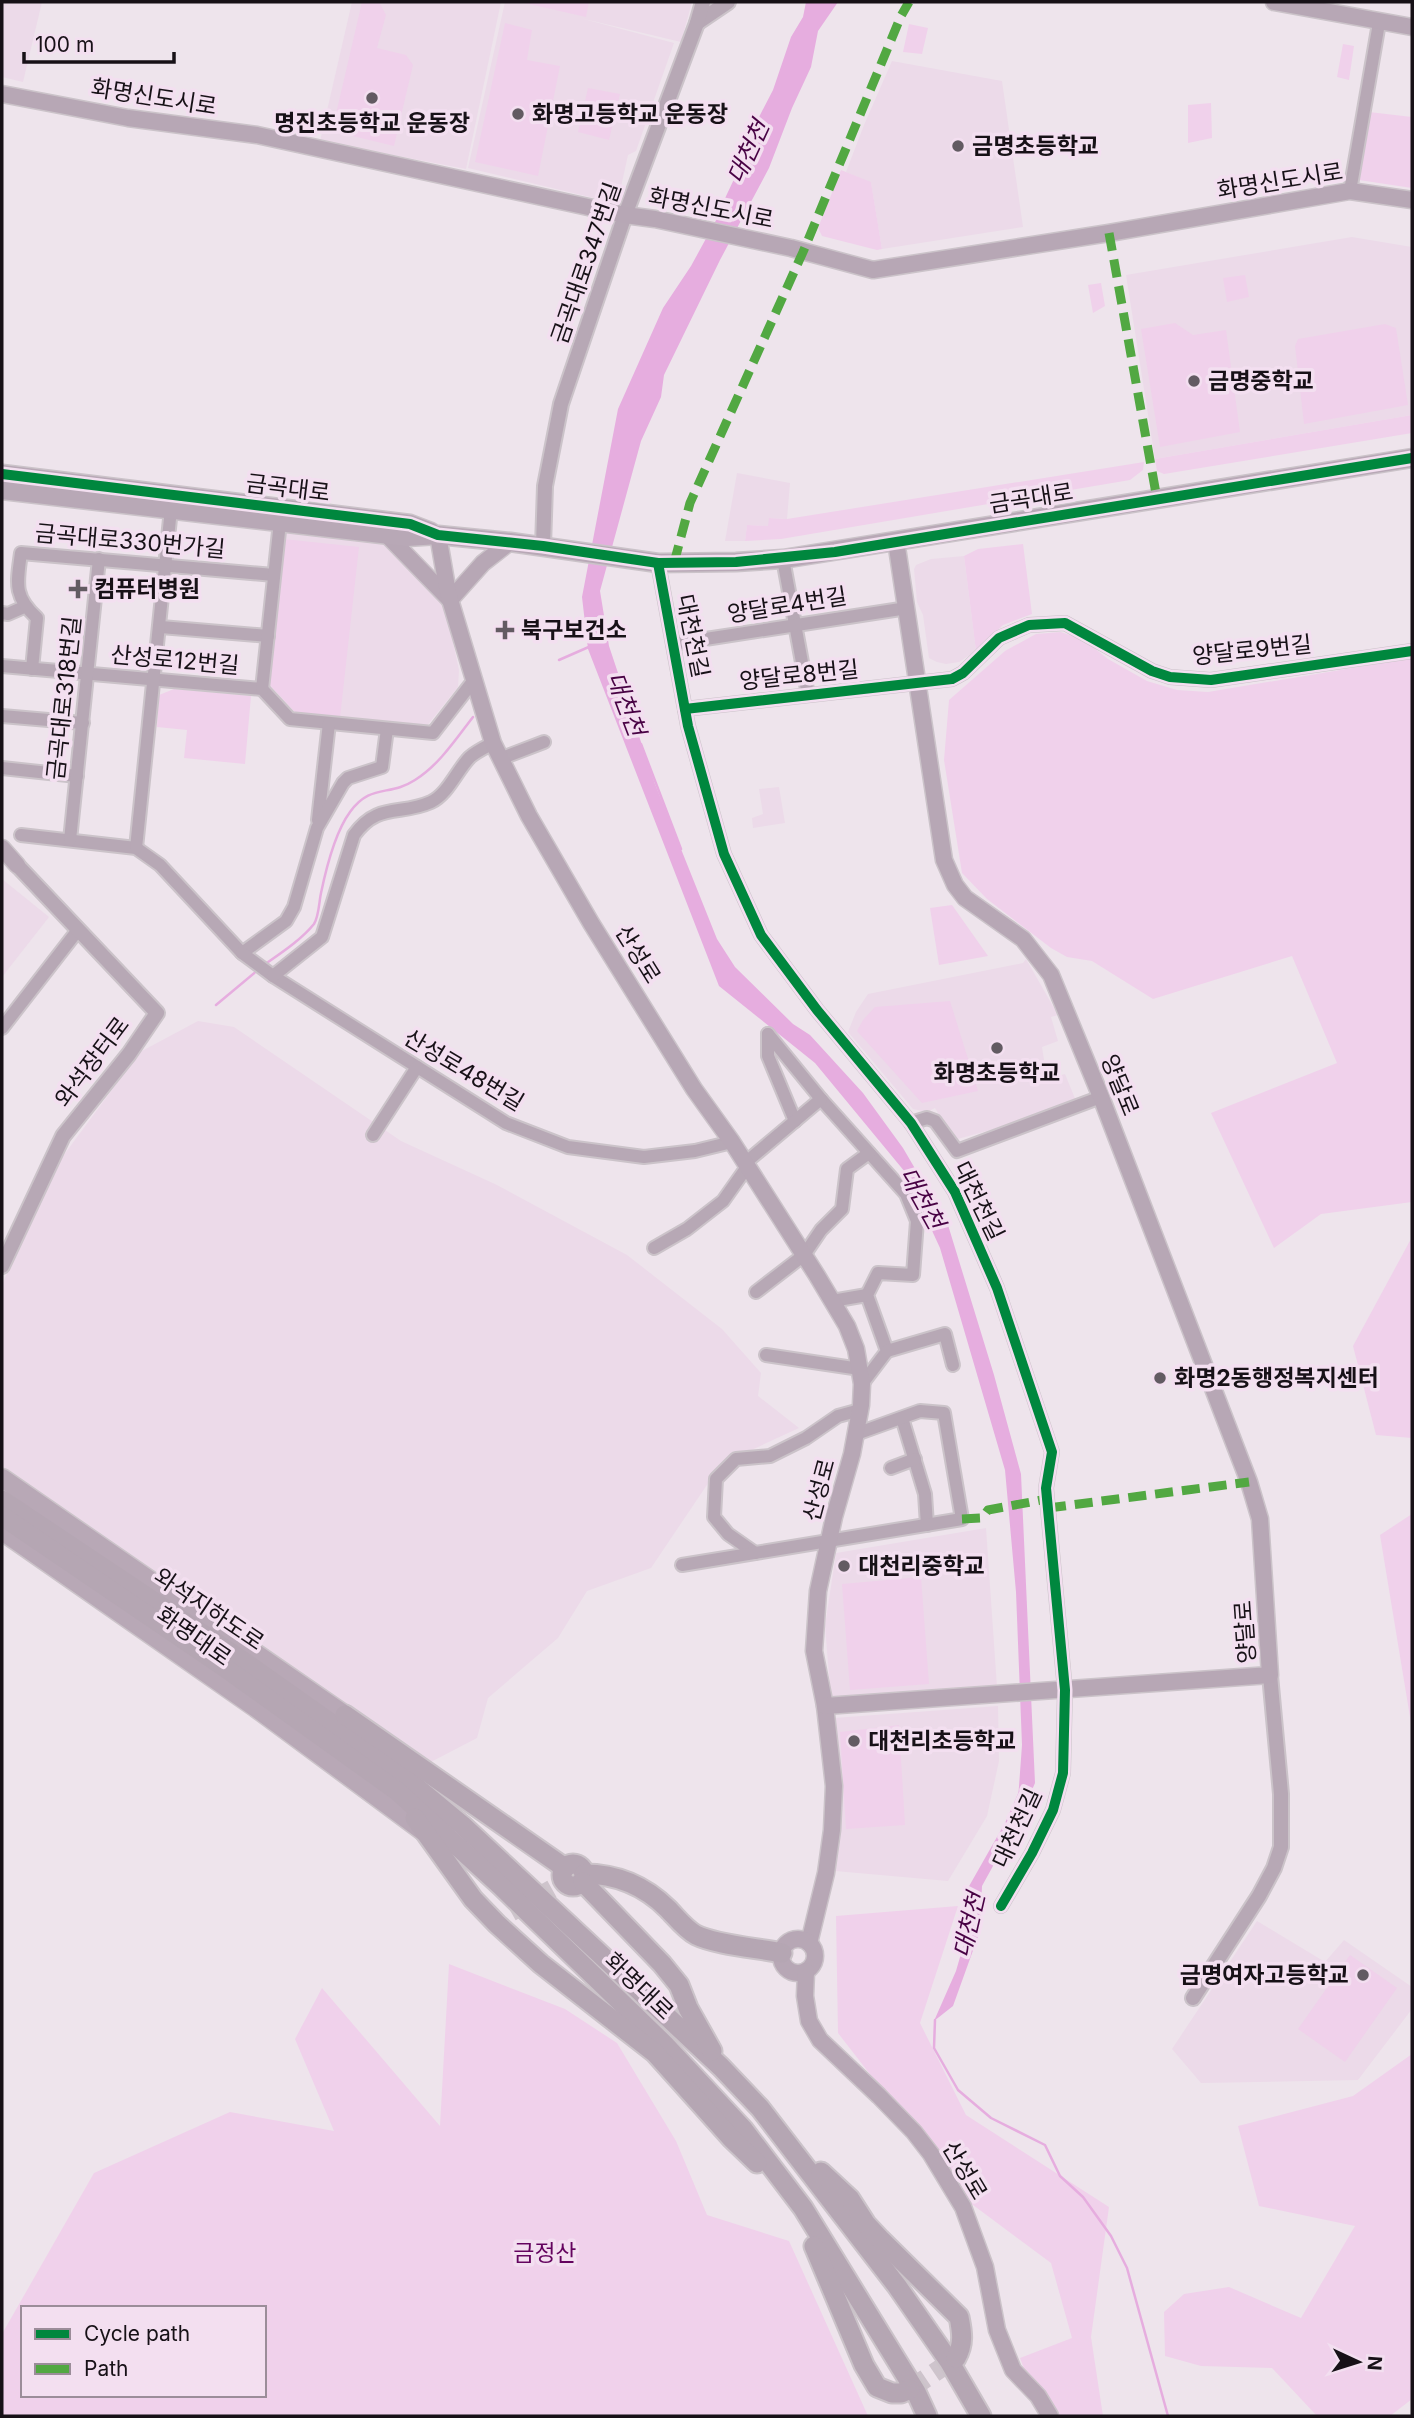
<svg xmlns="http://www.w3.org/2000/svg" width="1414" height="2418" font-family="Inter,'Noto Sans KR',sans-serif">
  <rect width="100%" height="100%" fill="#eee4ec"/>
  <g fill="#ecdae9">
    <polygon points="2,2 42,2 23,82 2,77"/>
    <polygon points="352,2 501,2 466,169 320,141"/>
    <polygon points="505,2 692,2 681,42 580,18 674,43 636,151 628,155 619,196 615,203 468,168"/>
    <polygon points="892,61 1002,81 1023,227 882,249 871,183 846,172 864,125"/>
    <polygon points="1352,237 1412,247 1412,415 1155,459 1126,275"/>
    <polygon points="737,473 790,483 787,519 770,518 769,526 747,525 745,541 725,541"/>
    <polygon points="284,527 381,539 445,605 459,670 458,687 426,727 293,716 266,689"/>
    <polygon points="964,556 976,651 959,662 946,664 937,662 929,658 923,615 917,602 914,569 916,565 931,559"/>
    <polygon points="779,787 785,823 753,828 752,818 763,814 759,789"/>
    <polygon points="2,879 49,917 2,977"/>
    <polygon points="1026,959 1058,1015 1051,1017 1058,1041 1042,1047 1047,1079 1065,1074 1076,1101 998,1128 954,1140 935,1108 927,1112 913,1109 848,1032 856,1012 868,994 1023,963"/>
    <polygon points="198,1021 234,1027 401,1141 497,1185 627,1255 722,1329 761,1373 758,1396 799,1428 721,1464 651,1568 587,1591 558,1638 488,1698 477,1738 427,1764 2,1468 2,1285 52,1171 140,1052"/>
    <polygon points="986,1528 997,1687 831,1699 825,1626 836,1553"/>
    <polygon points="998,1706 999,1761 987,1816 948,1881 835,1871 841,1828 834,1718"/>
    <polygon points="1257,1921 1325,1962 1344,1940 1412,1987 1412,2009 1358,2080 1201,2083 1172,2049"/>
  </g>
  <g fill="#f0d1eb" fill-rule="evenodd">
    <polygon points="362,2 379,2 386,15 377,48 406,55 413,65 394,146 332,131"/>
    <polygon points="520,2 589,2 586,17"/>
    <polygon points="505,23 532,30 527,60 560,66 538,176 475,162"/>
    <polygon points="909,24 928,28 922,54 903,52"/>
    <polygon points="1343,44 1354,46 1349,80 1337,77"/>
    <polygon points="588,88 620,94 609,140 578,132"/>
    <polygon points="1211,103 1212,138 1188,143 1188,105"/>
    <polygon points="1369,112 1412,117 1412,188 1359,180"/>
    <polygon points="841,170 871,182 882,249 877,250 822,236 818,228"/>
    <polygon points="1245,275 1249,297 1227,302 1223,278"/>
    <polygon points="1101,283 1105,306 1093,313 1088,285"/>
    <polygon points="1175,323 1193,335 1226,330 1240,432 1160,447 1141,329"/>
    <polygon points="1385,324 1396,328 1408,405 1304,424 1295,346 1298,339"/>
    <polygon points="1412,415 1412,433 1164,474 1157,471 1155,459"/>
    <polygon points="1144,462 1143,470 1130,480 781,539 745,541 747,525 768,526 769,518 787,519"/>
    <polygon points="283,539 359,547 340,718 297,714 269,684"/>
    <polygon points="1023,544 1032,614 1003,625 976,651 964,556 978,549"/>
    <polygon points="1061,632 1084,640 1108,659 1147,681 1177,690 1208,692 1412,658 1412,1202 1321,1214 1274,1248 1211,1113 1337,1063 1292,956 1153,999 1092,961 1067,957 1051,948 987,899 962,873 944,760 949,700 1005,651 1036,634"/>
    <polygon points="174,689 251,696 245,764 184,758 187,730 157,727 159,695"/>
    <polygon points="952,905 988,956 939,965 930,908"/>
    <polygon points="950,1001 978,1091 922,1103 857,1031 863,1020 875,1007"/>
    <polygon points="1412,1237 1412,1438 1376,1435 1353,1346"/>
    <polygon points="1412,1514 1412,1729 1380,1535"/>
    <polygon points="921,1577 929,1684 850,1690 842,1584"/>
    <polygon points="899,1725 905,1825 846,1829 840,1732"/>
    <polygon points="958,1906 920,2023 966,2115 1109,2207 1091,2337 1103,2416 1042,2416 1020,2358 1072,2338 1051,2263 969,2202 838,2033 836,1916"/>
    <polygon points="1350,1955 1397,1988 1345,2062 1298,2029"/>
    <path d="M449,1964l116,45 52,34 59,98 31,74 82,26 79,175h-866v-82l92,-161 136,-61 104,19 -39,-92 27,-51 118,138zM23,2308h241v87h-241z"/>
    <polygon points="1412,2054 1412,2399 1390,2416 1317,2416 1272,2368 1201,2366 1165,2356 1164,2312 1184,2294 1229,2287 1301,2318 1355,2226 1259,2206 1238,2126 1353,2096"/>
  </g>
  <polygon fill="#e6addf" points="806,2 838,2 818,31 811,67 792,108 769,168 720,260 664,375 661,397 641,441 600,591 609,646 655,784 717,939 735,967 793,1024 810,1035 863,1093 903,1148 948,1225 994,1375 1021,1474 1035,1783 1021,1815 982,1886 980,1931 953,2006 934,2021 956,1971 971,1919 968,1888 1018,1800 1022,1745 1016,1592 1005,1470 940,1248 905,1172 815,1063 719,986 588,649 582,597 618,409 663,308 691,266 726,202 759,117 773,90 791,37 803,17"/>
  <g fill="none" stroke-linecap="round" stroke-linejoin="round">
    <g stroke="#e6addf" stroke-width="2.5">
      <polyline points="718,216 735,180"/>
      <polyline points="559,660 591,646"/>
      <polyline points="641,744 681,849"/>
      <path d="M264,965c17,-12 37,-25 50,-41 5,-8 5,-22 7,-31 5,-24 15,-62 29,-81 21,-29 39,-15 65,-32 24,-15 41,-41 58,-63"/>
      <polyline points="216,1005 259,969"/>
      <polyline points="1007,1822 1020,1792"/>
      <polyline points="935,2020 934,2048 958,2090 991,2118 1045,2145 1060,2176 1083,2197 1111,2236 1127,2268 1168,2416"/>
    </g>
    <g stroke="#cec4cc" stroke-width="19" stroke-dasharray="19 10" stroke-linecap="butt">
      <polyline points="511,1912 552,1889"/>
      <polyline points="910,2389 956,2358"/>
    </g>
    <defs>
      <g id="minor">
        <polyline points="1350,191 1379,23"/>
        <polyline points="783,559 808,695"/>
        <polyline points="658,563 688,726 724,854 761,935 817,1010 911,1123 955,1192 997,1288 1052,1452 1046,1488 1065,1690 1063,1773 1053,1810 1032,1853 1001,1906"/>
        <polyline points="2,613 8,614 24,607"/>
        <polyline points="161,627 268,636"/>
        <polyline points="673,644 907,608"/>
        <polyline points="2,666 262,689 290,719 433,733 474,680"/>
        <path d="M32,669l5,-51c-24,-22 -20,-35 -16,-65l253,22"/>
        <polyline points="262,689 280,522"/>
        <polyline points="685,709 952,679 963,673 999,638 1029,625 1065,623 1152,671 1170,677 1211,680 1412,651"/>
        <polyline points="2,716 83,723"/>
        <polyline points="502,758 544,742"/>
        <polyline points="2,768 77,776"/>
        <polyline points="318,820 329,723"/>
        <polyline points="21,835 136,848 160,865 242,953 286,921 294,907 317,828 343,783 348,778 382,767 387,729"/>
        <polyline points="70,840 99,559"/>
        <polyline points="136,848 171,509"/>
        <polyline points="242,953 273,976 506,1123 568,1147 644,1157 695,1151 732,1142"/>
        <path d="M273,976l49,-39 32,-102c24,-33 46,-19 77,-33 17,-8 26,-32 39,-45 7,-6 16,-10 23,-14"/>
        <polyline points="2,1028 78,930"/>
        <polyline points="768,1034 821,1099 906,1194 917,1221 913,1275 878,1273 867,1295 887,1351 862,1384"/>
        <polyline points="768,1034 768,1056 795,1121"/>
        <polyline points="911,1123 927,1118 935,1121 957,1151 1101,1097"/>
        <polyline points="373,1135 417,1067"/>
        <polyline points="745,1163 821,1099"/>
        <polyline points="654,1248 687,1229 723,1201 747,1167"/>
        <polyline points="756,1292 804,1255 821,1230 842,1209 847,1169 869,1153"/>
        <polyline points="832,1301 867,1295"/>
        <polyline points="887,1351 945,1334 953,1365"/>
        <polyline points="766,1355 860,1369"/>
        <polyline points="902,1418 925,1494 927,1525"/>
        <polyline points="891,1468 915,1459"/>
        <polyline points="755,1553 728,1534 714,1517 716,1479 736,1459 770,1456 806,1438 838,1416 860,1410"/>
        <polyline points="682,1565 962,1519 944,1413 920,1411 856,1434"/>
      </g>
      <g id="tertiary">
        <polyline points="697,23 728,2"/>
        <polyline points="543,546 545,486 561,404 625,215 697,23 703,2"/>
        <polyline points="2,1266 63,1136 129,1054 157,1013 17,865"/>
        <polyline points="1193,1998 1259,1896 1274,1868 1281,1847 1281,1794 1270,1675"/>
      </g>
      <g id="secondary">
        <polyline points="1274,2 1412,27"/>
        <polyline points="2,94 128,118 257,135 625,215 655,219 791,248 873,270 1109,233 1350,191 1412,200"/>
        <polyline points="387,535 450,600 483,563 510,542"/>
        <polyline points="438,535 448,593 493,743 529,816 591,923 694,1089 732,1142 816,1274 847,1326 856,1349 862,1384 861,1405 852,1454 834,1517 818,1591 814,1651 825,1706 834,1786 832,1830 826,1873 809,1943"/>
        <polyline points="2,848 17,865"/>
        <polyline points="825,1706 1270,1675 1260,1519 1249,1482 1101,1097 1051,975 1023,939 965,898 955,885 944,860 896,541"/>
        <circle cx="798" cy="1956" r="17"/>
        <polyline points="806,1971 805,1996 809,2021 820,2040 879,2096 914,2132 931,2154 963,2207 985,2267 997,2330 1013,2370 1038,2396 1050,2416"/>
      </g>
      <g id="primary">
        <polyline points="2,474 410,524 431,532"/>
        <polyline points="2,490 407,537 438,535 510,542 658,563 736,562 783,559 1412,458"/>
        <polyline points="2,1478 345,1715"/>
        <polyline points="2,1531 256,1708 424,1832"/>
      </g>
      <g id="trunk">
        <polyline points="2,1500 246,1663 386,1762 462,1825 721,2067 760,2108 897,2286 949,2361 981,2416"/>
        <polyline points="2,1516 228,1670 397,1791 501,1886 664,2044 743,2129 803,2208 916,2392 927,2416"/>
        <polyline points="345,1715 565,1868"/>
        <polyline points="415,1818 473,1899 497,1924 541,1964 655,2053 732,2139 757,2163"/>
        <circle cx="573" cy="1875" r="11"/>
        <path d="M584,1874c33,0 61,12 84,35 8,8 17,20 28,26 20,10 62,13 86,18"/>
        <polyline points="583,1882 662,1964 679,1985 688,2008 712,2051"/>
        <path d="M821,2172l29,27 16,25 14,15 79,78c3,15 5,27 -3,41"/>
        <polyline points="814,2246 864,2365 877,2387 892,2393 901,2393 910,2389"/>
      </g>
    </defs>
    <use href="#minor" stroke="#cbc3c9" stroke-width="16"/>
    <use href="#tertiary" stroke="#cbc3c9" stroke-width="18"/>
    <use href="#secondary" stroke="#cbc3c9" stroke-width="19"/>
    <use href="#primary" stroke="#cbc3c9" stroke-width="21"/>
    <use href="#trunk" stroke="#cbc3c9" stroke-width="23"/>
    <use href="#minor" stroke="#b7a8b5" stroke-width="12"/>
    <use href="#tertiary" stroke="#b7a8b5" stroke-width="14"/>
    <use href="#secondary" stroke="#b7a7b5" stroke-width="16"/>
    <use href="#primary" stroke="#b8a8b6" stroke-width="18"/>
    <use href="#trunk" stroke="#b5a6b3" stroke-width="19"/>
    <g stroke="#52a842" stroke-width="9" stroke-dasharray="18 9" stroke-linecap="butt">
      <polyline points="1109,233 1157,499"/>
      <polyline points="674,563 690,503 803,252 901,16 909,2"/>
      <polyline points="1048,1508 1249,1482"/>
      <polyline points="962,1519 982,1518 988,1510 1047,1499"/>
    </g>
    <defs>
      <g id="cycleway">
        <polyline points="2,474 410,524 438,535 543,546 658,563 736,562 835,552 1412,458"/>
        <polyline points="658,563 688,726 724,854 761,935 817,1010 911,1123 955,1192 997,1288 1052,1452 1046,1488 1065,1690 1063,1773 1053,1810 1032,1853 1001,1906"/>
        <polyline points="685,709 952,679 963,673 999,638 1029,625 1065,623 1152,671 1170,677 1211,680 1412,651"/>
      </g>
    </defs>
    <use href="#cycleway" stroke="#f3dff0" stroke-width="15"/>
    <use href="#cycleway" stroke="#00873e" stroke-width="10"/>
  </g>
  <g fill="#625b62" stroke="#f3dff0" stroke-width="2.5">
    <circle cx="372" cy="98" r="7"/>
    <circle cx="518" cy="114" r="7"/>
    <circle cx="958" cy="146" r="7"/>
    <circle cx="1194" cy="381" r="7"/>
    <path d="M74.5 578.5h7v7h7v7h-7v7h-7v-7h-7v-7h7z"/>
    <path d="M501.5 619.5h7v7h7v7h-7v7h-7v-7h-7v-7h7z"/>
    <circle cx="997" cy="1048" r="7"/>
    <circle cx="1160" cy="1378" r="7"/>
    <circle cx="844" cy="1566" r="7"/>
    <circle cx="854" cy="1741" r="7"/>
    <circle cx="1363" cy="1975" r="7"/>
  </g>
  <g text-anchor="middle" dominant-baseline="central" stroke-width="7" stroke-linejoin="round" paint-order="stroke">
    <g font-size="23" fill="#171117" stroke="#f3dff0">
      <text transform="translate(154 97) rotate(9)">화명신도시로</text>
      <text transform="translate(1280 181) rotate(-9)">화명신도시로</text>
      <text transform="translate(711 208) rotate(11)">화명신도시로</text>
      <text transform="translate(586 263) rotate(-71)">금곡대로347번길</text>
      <text transform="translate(288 488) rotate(7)">금곡대로</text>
      <text transform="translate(1031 498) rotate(-9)">금곡대로</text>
      <text transform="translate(130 541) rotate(5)">금곡대로330번가길</text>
      <text transform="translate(787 605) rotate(-9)">양달로4번길</text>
      <text transform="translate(693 636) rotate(79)">대천천길</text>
      <text transform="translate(1252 650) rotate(-6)">양달로9번길</text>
      <text transform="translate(175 660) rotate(5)">산성로12번길</text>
      <text transform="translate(799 675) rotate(-6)">양달로8번길</text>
      <text transform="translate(64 698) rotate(-84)">금곡대로318번길</text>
      <text transform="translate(638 954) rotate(58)">산성로</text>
      <text transform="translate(92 1062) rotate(-53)">와석장터로</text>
      <text transform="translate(464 1070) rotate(31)">산성로48번길</text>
      <text transform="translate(1120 1085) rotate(68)">양달로</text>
      <text transform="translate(979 1201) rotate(64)">대천천길</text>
      <text transform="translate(819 1490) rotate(-75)">산성로</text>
      <text transform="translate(209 1609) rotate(34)">와석지하도로</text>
      <text transform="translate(1245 1632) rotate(-94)">양달로</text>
      <text transform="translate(194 1636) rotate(35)">화명대로</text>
      <text transform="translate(1017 1828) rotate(-65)">대천천길</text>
      <text transform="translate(639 1986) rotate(44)">화명대로</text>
      <text transform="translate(965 2170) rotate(59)">산성로</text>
    </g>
    <g font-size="23" font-weight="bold" fill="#171117" stroke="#f3dff0" text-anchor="start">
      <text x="532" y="114">화명고등학교 운동장</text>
      <text x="372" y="123" text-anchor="middle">명진초등학교 운동장</text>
      <text x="972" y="146">금명초등학교</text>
      <text x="1208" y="381">금명중학교</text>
      <text x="94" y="589">컴퓨터병원</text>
      <text x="521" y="630">북구보건소</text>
      <text x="997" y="1073" text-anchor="middle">화명초등학교</text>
      <text x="1174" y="1378">화명2동행정복지센터</text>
      <text x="858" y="1566">대천리중학교</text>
      <text x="868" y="1741">대천리초등학교</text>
      <text x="1349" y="1975" text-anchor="end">금명여자고등학교</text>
    </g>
    <g font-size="23" fill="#64045f" stroke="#f3dff0">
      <text x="545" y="2253">금정산</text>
    </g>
    <g font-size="24" font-style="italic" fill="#480244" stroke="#f3dff0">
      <text transform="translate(748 152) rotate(-65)">대천천</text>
      <text transform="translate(626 704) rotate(69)">대천천</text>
      <text transform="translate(922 1198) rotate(61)">대천천</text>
      <text transform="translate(969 1925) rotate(-77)">대천천</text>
    </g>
  </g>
  <rect width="1414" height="2418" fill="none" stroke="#171117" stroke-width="7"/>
  <rect x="21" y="2306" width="245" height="91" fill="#f3dff0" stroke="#9b8d99" stroke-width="2"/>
  <rect x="35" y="2329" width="35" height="10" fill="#00873e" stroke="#9b8d99" stroke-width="2"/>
  <text x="84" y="2341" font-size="21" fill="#171117">Cycle path</text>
  <rect x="35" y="2364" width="35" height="10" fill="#52a842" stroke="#9b8d99" stroke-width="2"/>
  <text x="84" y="2376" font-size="21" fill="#171117">Path</text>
  <g transform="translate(1358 2362) rotate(94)" stroke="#f3dff0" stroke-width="5" paint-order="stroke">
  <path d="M0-5L12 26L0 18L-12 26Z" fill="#171117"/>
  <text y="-10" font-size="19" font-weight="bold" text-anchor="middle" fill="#171117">N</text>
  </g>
  <path d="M24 52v10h150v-10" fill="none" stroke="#171117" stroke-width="3.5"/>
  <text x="35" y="52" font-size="21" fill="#171117" stroke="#f3dff0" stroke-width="5" paint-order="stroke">100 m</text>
</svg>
